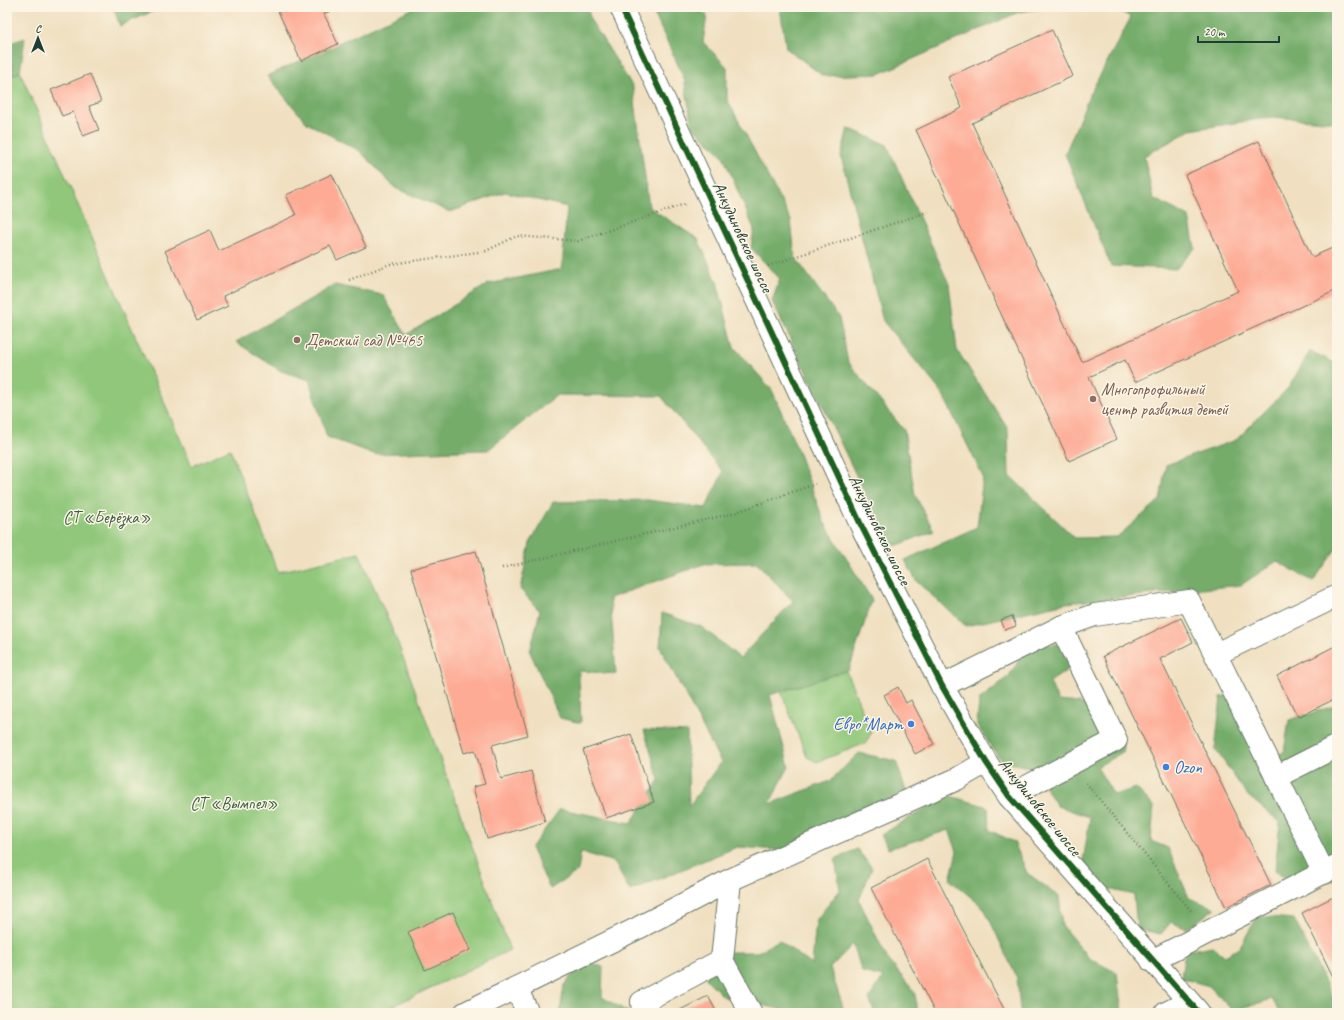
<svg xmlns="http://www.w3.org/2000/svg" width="1344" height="1020" font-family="Caveat,sans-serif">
  <rect width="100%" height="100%" fill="#fcf5e5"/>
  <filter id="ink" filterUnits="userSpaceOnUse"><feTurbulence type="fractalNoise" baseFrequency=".025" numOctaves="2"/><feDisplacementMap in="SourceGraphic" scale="8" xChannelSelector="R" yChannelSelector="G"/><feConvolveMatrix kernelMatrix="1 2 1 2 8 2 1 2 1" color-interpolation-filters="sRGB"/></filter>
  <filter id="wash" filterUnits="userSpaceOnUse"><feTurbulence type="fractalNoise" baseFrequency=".012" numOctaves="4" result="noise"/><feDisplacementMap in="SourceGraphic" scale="16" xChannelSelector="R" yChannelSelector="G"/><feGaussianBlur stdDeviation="0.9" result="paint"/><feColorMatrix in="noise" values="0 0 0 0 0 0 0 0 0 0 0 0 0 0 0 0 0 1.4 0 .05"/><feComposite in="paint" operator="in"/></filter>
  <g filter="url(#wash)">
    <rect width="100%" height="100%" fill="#f0e0c1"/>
    <g fill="#90c77a" stroke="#588257">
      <polygon points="20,72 192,466 230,449 278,572 359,553 396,638 510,950 378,1013 7,1013 7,78"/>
      <polygon points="831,633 871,733 866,743 817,762 807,757 768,659"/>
    </g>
    <g fill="#74ac6a" stroke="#4a744f">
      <polygon points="113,7 162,7 120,26"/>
      <polygon points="416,7 588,7 590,19 633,87 649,207 698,239 717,282 734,347 772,390 798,451 824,522 872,600 849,670 770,695 789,767 769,804 830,781 859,753 896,761 906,791 791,851 737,847 630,891 614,862 581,852 578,871 550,889 531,848 560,809 631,823 659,780 644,730 687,732 689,806 721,762 660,647 662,613 702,627 740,658 793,601 757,563 704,564 610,598 616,674 579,671 581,723 560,718 530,652 540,611 520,589 530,543 553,502 648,500 706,508 723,472 661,396 557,395 488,450 374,454 327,437 309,380 281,371 236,342 335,285 383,295 406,335 488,284 562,269 567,207 505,192 450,212 394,187 360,151 307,123 267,76"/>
      <polygon points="651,7 695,7 707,15 703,42 727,67 727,99 791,220 795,257 839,318 848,362 904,430 915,495 934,531 895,546 873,510 772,301 780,279 751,248 754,229 723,156 692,126 684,78"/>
      <polygon points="780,7 1053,7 1019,12 879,74 823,76 786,48"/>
      <polygon points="1111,7 1337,7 1337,122 1272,117 1191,130 1144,156 1153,198 1189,217 1195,248 1176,269 1111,266 1065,154 1089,96 1131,17"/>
      <polygon points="25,38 20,72 7,78 7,44"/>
      <polygon points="848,128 887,145 949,284 957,350 1008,429 1009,475 1075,538 1117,537 1160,500 1166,465 1236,440 1289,387 1310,351 1337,364 1337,550 1335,550 1313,582 1277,561 1241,585 1066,603 966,626 917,582 905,560 977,527 983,477 942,393 883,321 841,156"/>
      <polygon points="1060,644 1070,668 1050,682 1058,701 1080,703 1118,726 1124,751 1097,767 1114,795 1136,788 1154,806 1151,841 1168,848 1189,898 1215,908 1187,929 1171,922 1161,934 1137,929 1134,895 1103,888 1083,862 1090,817 1057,806 1033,768 1001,761 977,725 979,700 1009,676 1024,652 1043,645"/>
      <polygon points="1242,691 1266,731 1262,761 1284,752 1289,720 1337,705 1337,880 1291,885 1275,870 1280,822 1248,796 1215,749 1221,697"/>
      <polygon points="947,795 988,807 989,830 1014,842 1027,873 1059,896 1062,926 1089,958 1117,973 1122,1013 1023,1013 1020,1011 1017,978 984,908 950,880 957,851 949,830 888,849 881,835"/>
      <polygon points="857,849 872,868 859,900 887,958 915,993 918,1013 875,1013 869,999 883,977 862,972 853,944 830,968 845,1013 787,1013 784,1010 724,997 706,979 710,952 758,952 779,940 812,965 816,920 840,890 835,859"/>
      <polygon points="1258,916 1294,919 1337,1006 1337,1013 1280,1013 1272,999 1233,1011 1209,986 1181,978 1185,951 1212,946 1225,956 1239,948"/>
      <polygon points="584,960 603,967 602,997 630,1013 560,1013 564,985"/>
    </g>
    <g id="blocks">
      <g fill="#fdab95">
        <polygon points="276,7 339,7 324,14 338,44 301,61"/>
        <polygon points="1052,30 1073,76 972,123 1082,362 1238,291 1185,175 1259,141 1312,257 1337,246 1337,290 1135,382 1125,360 1089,377 1117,439 1069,461 916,130 962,108 948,77"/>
        <polygon points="90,74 101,102 89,106 99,130 83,136 73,112 62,116 51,90"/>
        <polygon points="332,174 366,247 337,260 330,246 223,296 228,306 197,320 165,251 210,230 219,251 296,215 286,195"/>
        <polygon points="476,551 528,735 492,745 501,779 531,771 545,822 487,839 473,787 485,784 475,750 464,753 411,569"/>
        <polygon points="1012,616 1016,626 1005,630 1001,620"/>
        <polygon points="1181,618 1193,642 1160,659 1271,885 1226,907 1103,656"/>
        <polygon points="1337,645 1337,698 1298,717 1277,676"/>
        <polygon points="898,687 906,703 911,700 934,744 915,754 884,695"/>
        <polygon points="631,734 654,802 606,818 583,750"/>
        <polygon points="927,859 1006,1013 935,1013 871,888"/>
        <polygon points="1337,895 1337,985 1302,913"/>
        <polygon points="453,912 470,950 425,970 408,932"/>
        <polygon points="708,996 717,1013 674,1013"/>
      </g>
    </g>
  </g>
  <g filter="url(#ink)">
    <use href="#blocks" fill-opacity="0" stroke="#687665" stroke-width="1"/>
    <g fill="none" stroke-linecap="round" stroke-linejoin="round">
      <defs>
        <g id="minor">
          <polyline points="621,7 862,527 942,686 986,762 1009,796 1199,1013"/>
          <polyline points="1216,654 1337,596"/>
          <polyline points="942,686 1061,627 1095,615 1189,601 1324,873"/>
          <polyline points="1276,777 1337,746"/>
          <polyline points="1009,796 1116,740 1061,627"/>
          <polyline points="730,880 722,960 751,1013"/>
          <polyline points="1152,961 1336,866"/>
          <polyline points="516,988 528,1013"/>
          <polyline points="465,1013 638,928 730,880 957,779 986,762"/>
          <polyline points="643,1013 642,1002 722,960"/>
          <polyline points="1166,1013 1188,1002"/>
        </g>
      </defs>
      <use href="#minor" stroke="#687665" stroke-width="24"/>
      <g stroke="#687665" stroke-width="2.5" stroke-dasharray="1 3" stroke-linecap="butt">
        <polyline points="768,266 930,211"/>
        <polyline points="349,280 390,264 486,251 517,236 578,241 685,204"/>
        <polyline points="502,568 734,513 815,484"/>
        <polyline points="1086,783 1192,912"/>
      </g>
      <use href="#minor" stroke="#fff" stroke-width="22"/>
      <defs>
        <polyline id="cycleway" points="621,7 862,527 942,686 986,762 1009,796 1199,1013"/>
      </defs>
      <use href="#cycleway" stroke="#fcf5e5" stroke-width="8"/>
      <use href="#cycleway" stroke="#1b5e20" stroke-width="6"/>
    </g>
  </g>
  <g fill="#8d6e63" stroke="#fcf5e5" stroke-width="1.5">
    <circle cx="297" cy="340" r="4"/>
    <circle cx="1093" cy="399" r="4"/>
  </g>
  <g fill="#3f7fe0" stroke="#fcf5e5" stroke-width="1.5">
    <circle cx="911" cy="724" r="4"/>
    <circle cx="1166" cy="767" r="4"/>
  </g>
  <g text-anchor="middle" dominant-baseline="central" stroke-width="3" stroke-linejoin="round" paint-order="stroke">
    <g font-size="17" fill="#1f3d34" stroke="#fcf5e5">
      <text transform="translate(743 237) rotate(65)">Анкудиновское шоссе</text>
      <text transform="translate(880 530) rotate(64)">Анкудиновское шоссе</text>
      <text transform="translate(1040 807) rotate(51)">Анкудиновское шоссе</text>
    </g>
    <g font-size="17" fill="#785e54" stroke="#fcf5e5" text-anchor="start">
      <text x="305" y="340">Детский сад №465</text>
      <text x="1101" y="389">Многопрофильный<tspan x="1101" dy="20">центр развития детей</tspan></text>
    </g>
    <g font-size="17" fill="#3b6046" stroke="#fcf5e5">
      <text x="107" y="517">СТ «Берёзка»</text>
      <text x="234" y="803">СТ «Вымпел»</text>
    </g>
    <g font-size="17" fill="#366cbe" stroke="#fcf5e5" text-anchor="end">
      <text x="903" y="724">Евро*Март</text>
      <text x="1174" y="767" text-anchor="start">Ozon</text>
    </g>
  </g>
  <rect width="1344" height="1020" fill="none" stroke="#fcf5e5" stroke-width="24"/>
  <g transform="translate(38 38)" stroke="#fcf5e5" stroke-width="3" paint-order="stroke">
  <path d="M0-3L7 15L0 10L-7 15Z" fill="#1f3d34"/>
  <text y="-6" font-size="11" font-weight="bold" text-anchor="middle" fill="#1f3d34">С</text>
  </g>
  <path d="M1198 36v6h81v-6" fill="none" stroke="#1f3d34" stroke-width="2"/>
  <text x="1204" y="36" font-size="12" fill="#1f3d34" stroke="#fcf5e5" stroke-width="3" paint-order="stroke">20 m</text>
</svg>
